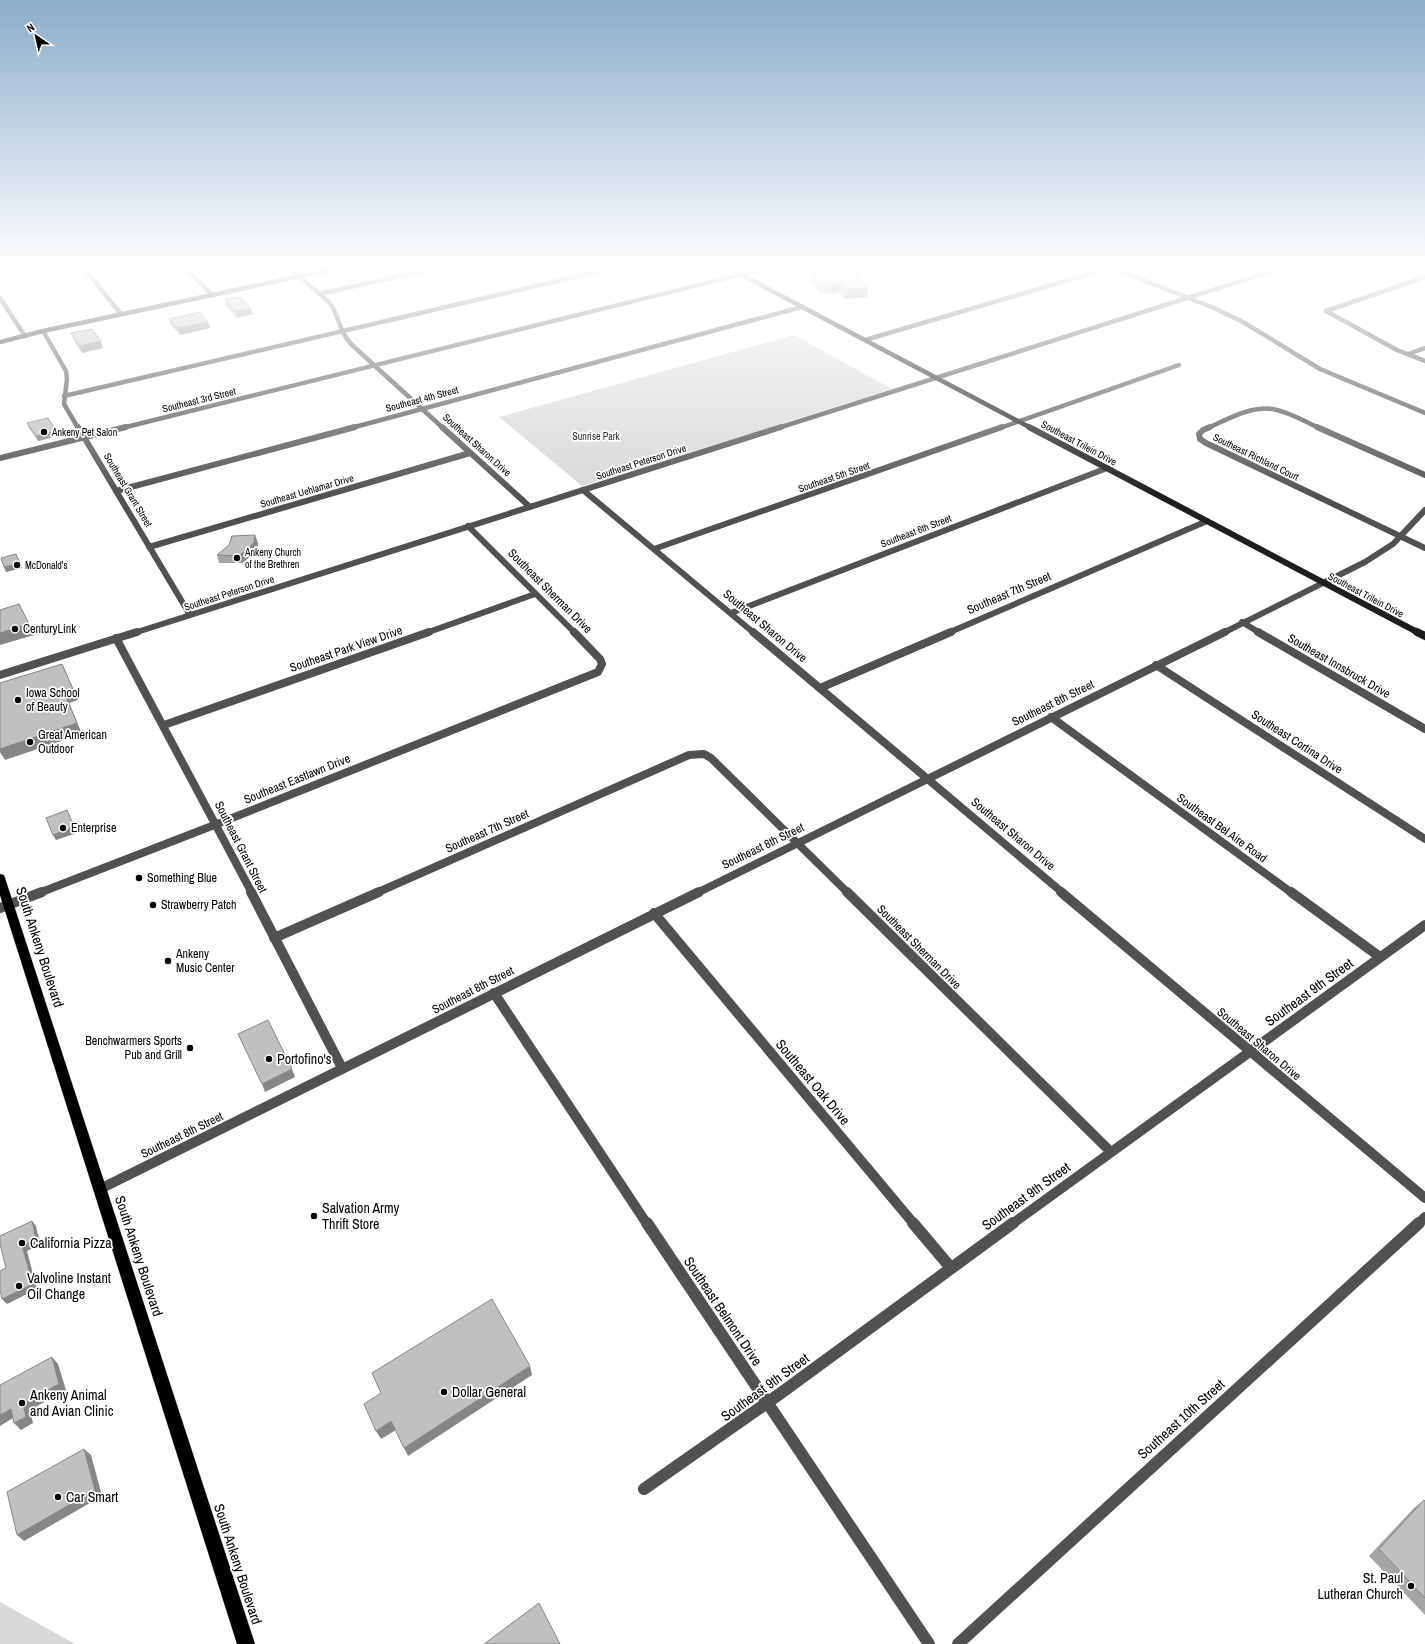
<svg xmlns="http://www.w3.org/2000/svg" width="1425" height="1644" font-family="'Archivo Narrow',sans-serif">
  <rect width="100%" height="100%" fill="#fff"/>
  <g fill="#d8d8d8">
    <polygon points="794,335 892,389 582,486 499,417"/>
    <polygon points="0,1602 75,1644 0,1644"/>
  </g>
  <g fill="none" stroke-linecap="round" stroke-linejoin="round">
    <defs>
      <polygon id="primary" points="0,874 4,875 5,878 255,1644 237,1644 0,895"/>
    </defs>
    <use href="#primary" stroke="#dbdbdb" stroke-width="1"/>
    <g stroke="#515151" stroke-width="4.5">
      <polyline points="82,266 121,314"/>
      <polyline points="184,266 212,295"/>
      <path d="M287,266l43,37c10,14 8,27 21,41l92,84"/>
      <polyline points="1108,266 1214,308 1243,322 1320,369 1425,413"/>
      <polyline points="319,294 446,266"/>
      <polyline points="0,298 23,333"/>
      <polyline points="1326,311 1397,350 1425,361"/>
      <polyline points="1326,311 1425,277"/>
      <polyline points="43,331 66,371 67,379 64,404 78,428"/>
      <polyline points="865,340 1113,267"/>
      <polyline points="1408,354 1425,348"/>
      <polyline points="64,396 622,266"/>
      <polyline points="122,428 775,266"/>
      <polyline points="351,428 802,307"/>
      <polyline points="778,428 1288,266"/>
      <polyline points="1000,428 1179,365"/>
      <path d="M1208,428c20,-9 42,-22 65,-19 16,3 31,12 46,19"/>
    </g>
    <g stroke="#515151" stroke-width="6">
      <polyline points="78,427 190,615"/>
      <polyline points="442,427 530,507"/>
      <polyline points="1210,427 1203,430 1199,434 1200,439 1206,443 1425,548"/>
      <polyline points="1317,427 1425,475"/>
      <polyline points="0,458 126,427"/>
      <polyline points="583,490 754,633"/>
      <polyline points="116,491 355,427"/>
      <polyline points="468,526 575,633"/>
      <polyline points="149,547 470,453"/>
      <polyline points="654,549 1002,427"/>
      <polyline points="731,613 1107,468"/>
      <polyline points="1242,622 1260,633"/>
      <polyline points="134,633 781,427"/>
      <polyline points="426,633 535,594"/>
      <polyline points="948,633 1207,521"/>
      <polyline points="1223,633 1365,562 1393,544 1425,510"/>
    </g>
    <g stroke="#515151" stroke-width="8">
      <polyline points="753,632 1063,893"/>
      <polyline points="1258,632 1425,729"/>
      <polyline points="116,638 252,893"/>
      <polyline points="1156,665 1425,839"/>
      <polyline points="0,675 137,632"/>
      <polyline points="820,688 951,632"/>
      <polyline points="1051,717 1292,893"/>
      <polyline points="164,725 429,632"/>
      <polyline points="39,893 217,824 598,672 602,664 600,659 574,632"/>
      <polyline points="376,893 689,755 704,754 711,758 848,893"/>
      <polyline points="697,893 1225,632"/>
    </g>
    <g stroke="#515151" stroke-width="10">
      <polyline points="251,892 342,1068"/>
      <polyline points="847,892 1111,1152"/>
      <polyline points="1061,892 1425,1198"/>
      <polyline points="1291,892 1380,957"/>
      <polyline points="0,908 42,892"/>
      <polyline points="654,913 914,1224"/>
      <polyline points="274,938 379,892"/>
      <polyline points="494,993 647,1224"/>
      <polyline points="100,1189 699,892"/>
      <polyline points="1012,1224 1425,925"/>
      <polyline points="1418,1224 1425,1217"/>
    </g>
    <g stroke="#515151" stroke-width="12">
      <polyline points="647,1223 929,1644"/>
      <polyline points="913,1223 951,1268"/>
      <polyline points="644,1489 781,1393 1013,1223"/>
      <polyline points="958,1644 1419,1223"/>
    </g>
    <g stroke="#1e1e1e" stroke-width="4.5">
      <polyline points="725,266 1031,428"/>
      <polyline points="0,342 43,331 348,266"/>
    </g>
    <polyline stroke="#1e1e1e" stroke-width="6" points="1029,427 1419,633"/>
    <polyline stroke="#1e1e1e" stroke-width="8" points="1417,632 1425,636"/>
    <use href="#primary" fill="#000" fill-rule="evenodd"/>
  </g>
  <g fill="#a5a5a5">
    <polygon points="854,272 867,297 845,299 840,292 831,294 820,293 811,281 812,273"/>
    <polygon points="225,299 253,314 237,318 226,306"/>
    <polygon points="169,319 208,322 210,328 180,335 171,325"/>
    <polygon points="71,333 103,348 82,353 74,340"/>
    <polygon points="27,423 58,436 38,441 29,428"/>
    <polygon points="258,543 257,551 242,563 219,563 217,555"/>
    <polygon points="1424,1500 1425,1501 1425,1615 1369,1556 1414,1508"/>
  </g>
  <g fill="#868686">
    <polygon points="841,283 840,292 831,294 832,285"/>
    <polygon points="868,288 867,297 845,299 846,290"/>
    <polygon points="251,308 253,314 237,318 236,311"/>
    <polygon points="208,322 210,328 180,335 178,328"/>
    <polygon points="101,341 103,348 82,353 79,346"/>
    <polygon points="56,431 58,436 38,441 36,436"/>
    <polygon points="255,535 258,543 257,551 242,563 239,556"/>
    <polygon points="20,563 22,568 6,572 4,567"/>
    <polygon points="19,604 34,635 0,645 0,633"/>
    <polygon points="62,664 78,700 69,703 82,734 5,760 0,752 0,749"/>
    <polygon points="67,810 77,833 56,840 53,835"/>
    <polygon points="292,1069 295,1077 265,1092 262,1084"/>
    <polygon points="32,1221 36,1226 40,1244 27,1251 37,1289 7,1304 2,1299"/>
    <polygon points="52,1357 58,1364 66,1390 30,1410 33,1423 21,1430 14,1423 23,1404"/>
    <polygon points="530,1366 532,1375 408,1456 404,1448"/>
    <polygon points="11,1409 18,1415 0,1426 0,1415"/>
    <polygon points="391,1421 396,1430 381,1439 376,1431"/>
    <polygon points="84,1449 91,1455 102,1496 24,1541 17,1535"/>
  </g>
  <g fill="#c0c0c0" stroke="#868686">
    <polygon points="854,272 868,288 846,290 841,283 832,285 820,285 812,273"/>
    <polygon points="238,297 242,298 251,308 236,311 225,299"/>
    <polygon points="199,312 208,322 178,328 169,319"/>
    <polygon points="92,329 101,341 79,346 71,333"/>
    <polygon points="48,418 56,431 36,436 27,423"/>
    <polygon points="255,535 254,543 239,556 217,555 229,545 232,536"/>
    <polygon points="16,554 20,563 4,567 1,558"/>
    <polygon points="19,604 29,624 0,633 0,610"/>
    <polygon points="62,664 73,689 64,692 77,723 0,749 0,683"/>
    <polygon points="67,810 74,827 53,835 46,818"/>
    <polygon points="268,1020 292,1069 262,1084 238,1034"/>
    <polygon points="32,1221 36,1239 22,1246 33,1284 2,1299 0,1290 0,1271 6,1268 0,1244 0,1236"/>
    <polygon points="492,1299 530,1366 404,1448 391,1421 376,1431 364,1404 381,1393 372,1373"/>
    <polygon points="52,1357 59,1384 23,1404 26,1417 14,1423 11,1409 0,1415 0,1385"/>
    <polygon points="84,1449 95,1490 17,1535 7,1492"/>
    <polygon points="1424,1500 1425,1501 1425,1598 1379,1549"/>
    <polygon points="539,1603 560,1644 484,1644"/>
  </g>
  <linearGradient id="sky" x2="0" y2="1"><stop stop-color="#8baccb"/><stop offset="0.54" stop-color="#fff"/><stop offset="1" stop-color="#fff" stop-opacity="0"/></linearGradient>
  <rect width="1425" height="496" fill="url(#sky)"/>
  <g fill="#000" stroke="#fff" stroke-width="1.5">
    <circle cx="44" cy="432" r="4"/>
    <circle cx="237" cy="558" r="4"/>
    <circle cx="17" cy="565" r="4"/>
    <circle cx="15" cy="629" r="4"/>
    <circle cx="18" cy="700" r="4"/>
    <circle cx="30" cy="742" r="4"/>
    <circle cx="63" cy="828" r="4"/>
    <circle cx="139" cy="878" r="4"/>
    <circle cx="153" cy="905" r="4"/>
    <circle cx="168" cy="961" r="4"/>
    <circle cx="190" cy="1048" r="4"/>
    <circle cx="269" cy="1059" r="4"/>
    <circle cx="314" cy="1216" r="4"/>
    <circle cx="22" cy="1243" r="4"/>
    <circle cx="19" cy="1286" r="4"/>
    <circle cx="444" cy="1392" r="4"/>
    <circle cx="22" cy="1403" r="4"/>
    <circle cx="58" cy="1497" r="4"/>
    <circle cx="1411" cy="1586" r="4"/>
  </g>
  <g text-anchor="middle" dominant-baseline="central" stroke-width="3.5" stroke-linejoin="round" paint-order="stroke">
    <g font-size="10" fill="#000" stroke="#fff">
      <text transform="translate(422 399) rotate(-15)">Southeast 4th Street</text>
      <text transform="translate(199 400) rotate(-14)">Southeast 3rd Street</text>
      <text transform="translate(1079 443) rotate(28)">Southeast Trilein Drive</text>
      <text transform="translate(477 445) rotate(42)">Southeast Sharon Drive</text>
      <text transform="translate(1256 457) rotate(26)">Southeast Richland Court</text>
      <text transform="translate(641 462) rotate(-18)">Southeast Peterson Drive</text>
      <text transform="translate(834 477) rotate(-19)">Southeast 5th Street</text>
      <text transform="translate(128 490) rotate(59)">Southeast Grant Street</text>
      <text transform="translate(307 491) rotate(-16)">Southeast Uehlamar Drive</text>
      <text transform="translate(916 531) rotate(-21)">Southeast 6th Street</text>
      <text transform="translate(229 593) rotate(-18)">Southeast Peterson Drive</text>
      <text transform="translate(1366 595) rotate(28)">Southeast Trilein Drive</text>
    </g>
    <g font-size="10" fill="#000" stroke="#fff" text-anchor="start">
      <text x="52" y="432">Ankeny Pet Salon</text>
      <text x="245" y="552">Ankeny Church<tspan x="245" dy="12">of the Brethren</tspan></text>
      <text x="25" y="565">McDonald's</text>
    </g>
    <g font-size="10" fill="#2f2f2f" stroke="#fff">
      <text x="596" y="436">Sunrise Park</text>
    </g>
    <g font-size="12" fill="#000" stroke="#fff">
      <text transform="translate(550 591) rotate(45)">Southeast Sherman Drive</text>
      <text transform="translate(1009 593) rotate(-23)">Southeast 7th Street</text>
      <text transform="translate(765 626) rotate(40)">Southeast Sharon Drive</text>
      <text transform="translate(346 649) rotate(-19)">Southeast Park View Drive</text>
      <text transform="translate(1339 666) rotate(30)">Southeast Innsbruck Drive</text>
      <text transform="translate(1053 703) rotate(-26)">Southeast 8th Street</text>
      <text transform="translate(1297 742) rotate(33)">Southeast Cortina Drive</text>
      <text transform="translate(297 779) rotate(-22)">Southeast Eastlawn Drive</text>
      <text transform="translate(1222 828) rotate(36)">Southeast Bel Aire Road</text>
      <text transform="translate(487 831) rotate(-24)">Southeast 7th Street</text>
      <text transform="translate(1013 834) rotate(40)">Southeast Sharon Drive</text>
      <text transform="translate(763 846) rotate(-26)">Southeast 8th Street</text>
      <text transform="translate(241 847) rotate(63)">Southeast Grant Street</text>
      <text transform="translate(919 947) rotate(45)">Southeast Sherman Drive</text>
      <text transform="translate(473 990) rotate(-27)">Southeast 8th Street</text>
      <text transform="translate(1259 1044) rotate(40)">Southeast Sharon Drive</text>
      <text transform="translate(182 1135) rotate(-26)">Southeast 8th Street</text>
    </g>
    <g font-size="12" fill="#000" stroke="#fff" text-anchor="start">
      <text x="23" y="629">CenturyLink</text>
      <text x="26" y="693">Iowa School<tspan x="26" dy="14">of Beauty</tspan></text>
      <text x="38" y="735">Great American<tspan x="38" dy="14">Outdoor</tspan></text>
      <text x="71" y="828">Enterprise</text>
      <text x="147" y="878">Something Blue</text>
      <text x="161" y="905">Strawberry Patch</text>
      <text x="176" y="954">Ankeny<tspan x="176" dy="14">Music Center</tspan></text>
      <text x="182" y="1041" text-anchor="end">Benchwarmers Sports<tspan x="182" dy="14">Pub and Grill</tspan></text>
    </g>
    <g font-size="14" fill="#000" stroke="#fff">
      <text transform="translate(40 947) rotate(72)">South Ankeny Boulevard</text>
      <text transform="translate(1309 992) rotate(-36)">Southeast 9th Street</text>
      <text transform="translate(813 1082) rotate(50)">Southeast Oak Drive</text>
      <text transform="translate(1026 1196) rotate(-36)">Southeast 9th Street</text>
      <text transform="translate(139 1256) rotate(72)">South Ankeny Boulevard</text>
      <text transform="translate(723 1311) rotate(56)">Southeast Belmont Drive</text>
      <text transform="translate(765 1387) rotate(-36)">Southeast 9th Street</text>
      <text transform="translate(1181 1419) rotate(-42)">Southeast 10th Street</text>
      <text transform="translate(238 1564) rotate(72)">South Ankeny Boulevard</text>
    </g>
    <g font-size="14" fill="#000" stroke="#fff" text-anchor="start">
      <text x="277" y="1059">Portofino's</text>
      <text x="322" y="1208">Salvation Army<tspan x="322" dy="16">Thrift Store</tspan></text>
      <text x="30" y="1243">California Pizza</text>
      <text x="27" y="1278">Valvoline Instant<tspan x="27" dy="16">Oil Change</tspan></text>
      <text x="452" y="1392">Dollar General</text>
      <text x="30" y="1395">Ankeny Animal<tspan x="30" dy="16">and Avian Clinic</tspan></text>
      <text x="66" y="1497">Car Smart</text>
      <text x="1403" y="1578" text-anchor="end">St. Paul<tspan x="1403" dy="16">Lutheran Church</tspan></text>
    </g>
  </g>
  <g transform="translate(36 36) rotate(326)" stroke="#ffffff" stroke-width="3" paint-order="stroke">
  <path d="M0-3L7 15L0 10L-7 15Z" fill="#000000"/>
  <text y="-6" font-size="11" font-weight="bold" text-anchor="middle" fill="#000000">N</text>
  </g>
</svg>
